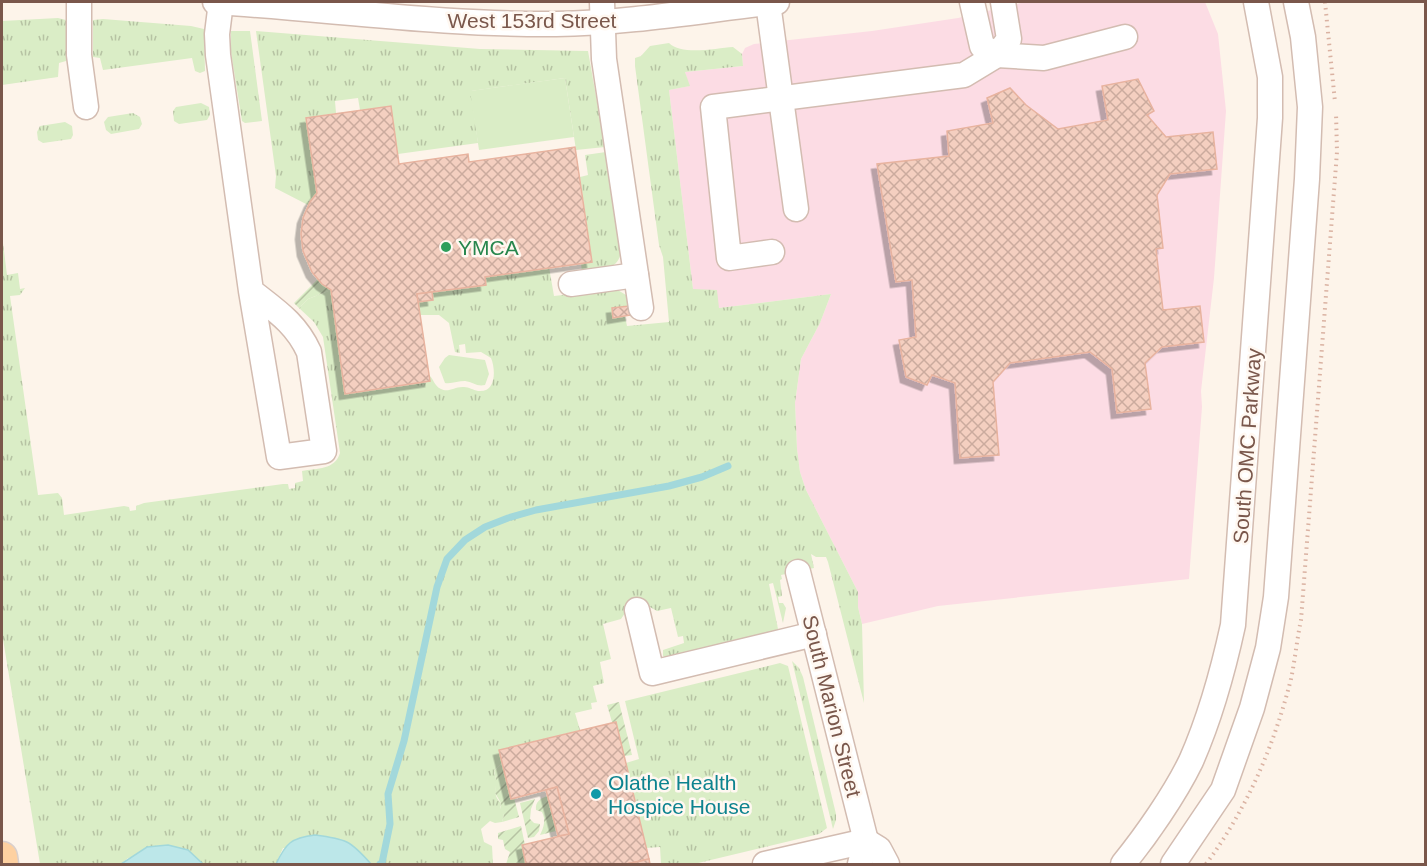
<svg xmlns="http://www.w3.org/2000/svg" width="1427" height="866" font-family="Helvetica,sans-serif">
  <defs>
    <pattern id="grass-tufts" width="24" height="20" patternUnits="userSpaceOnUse" patternTransform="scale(1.5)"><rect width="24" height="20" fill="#daedc6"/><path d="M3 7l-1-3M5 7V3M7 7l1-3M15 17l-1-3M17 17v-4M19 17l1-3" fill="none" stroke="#b6c3a3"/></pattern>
    <pattern id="garden-furrows" width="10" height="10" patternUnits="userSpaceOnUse" patternTransform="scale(1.5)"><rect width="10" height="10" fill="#daedc6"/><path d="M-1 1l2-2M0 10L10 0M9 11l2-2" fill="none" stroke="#b6c3a3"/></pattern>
    <pattern id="building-cross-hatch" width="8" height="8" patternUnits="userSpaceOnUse" patternTransform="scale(1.5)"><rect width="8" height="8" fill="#f4cfc0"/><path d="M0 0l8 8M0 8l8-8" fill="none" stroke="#cbab9e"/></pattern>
    <filter id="shadow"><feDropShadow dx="-5.5" dy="5.5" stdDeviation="0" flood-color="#0004"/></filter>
  </defs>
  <rect width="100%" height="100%" fill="#fdf4ea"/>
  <polygon fill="#fcdce4" points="1025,2 1205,2 1218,34 1226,111 1214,278 1201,391 1202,407 1189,579 938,606 862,624 858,607 858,592 806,490 800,472 797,449 795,403 801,359 820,323 831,294 719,308 693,289 669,90 689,86 685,72 743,66 742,54 745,48 754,44 872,31 958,18"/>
  <g fill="url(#grass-tufts)">
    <polygon points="58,18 66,20 66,61 59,63 58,77 2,85 2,21"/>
    <polygon points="103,19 191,26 204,29 205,71 200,73 195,71 192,58 103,70 100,58 93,57 93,20"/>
    <polygon points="231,31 250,31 262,121 245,123 242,121 231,52"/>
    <polygon points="256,31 480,49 588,51 605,147 576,150 565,78 471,91 478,143 398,154 391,106 360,110 358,98 335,101 336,113 306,118 317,193 308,205 275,188 276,176"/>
    <path d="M669,43c13,13 47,5 64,4l9,7 1,12 -58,6 5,14 -21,4 24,199 24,1 2,18 112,-14 -11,29 -19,36 -6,44 2,46 3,23 6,18 52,102v15l4,17 2,79 -36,-141 -2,-5h-10l-5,-3 3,14 -33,7 1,4 -2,1 2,16 -4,1 1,6h4l3,5 -3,15 -10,-40 -4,1 9,45 -6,3 -106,26 -3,-2v-6l21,-7 -1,-7 -5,1 -7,-29 -14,3 -7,-4 -25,6 -4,6 -18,5 8,35 -11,3 4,21 -11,3 4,16 -6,1 1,6 -17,4 5,17 -81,20 3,13 -8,8c0,3 2,6 2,9 1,10 -4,14 5,23l-1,5 4,7 -2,7 -7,1 -5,-2 -9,8 3,13 8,4 1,18h-122l-12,-13 -76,-3 -7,16h-73l-15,-14 -60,8 -7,6h-81l-38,-231v-398l5,40 11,-2 2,16 5,-1 -5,7 -10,1 28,199 20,-2 4,5 2,17 60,-9 5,1 1,4 6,-1v-4l8,-3 139,-19h5l1,5 6,-1v-5l8,-2 -1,-10c15,-3 33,-1 38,-18l-17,-116 -9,-15 -15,-14 9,-9 23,-9 15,104 83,-12v-7c5,4 5,11 12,14 8,4 14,-3 23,-2 5,0 9,3 14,4 18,2 18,-21 13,-33l-10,-6 -15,1 -1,-9 -6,1 1,8 -5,-1 -6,-29 -10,-8h-19l-3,-21 69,-9 -1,-8 64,-10 5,29 62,-7 10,6 3,11 -17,2 1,10 12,-2 2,10 42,-4 -6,-65 -4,-12 -24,-179v-8l6,-2 9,-10z"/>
    <polygon points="201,103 209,107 210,115 207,120 179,124 174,121 173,111 176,107"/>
    <polygon points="133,113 140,117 142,124 139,129 111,134 106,130 104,122 108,117"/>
    <polygon points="65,122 72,126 73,135 71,139 43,143 38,140 37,132 40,126"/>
    <path d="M606,152l15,98c-1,21 -22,20 -39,23l-1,-10 11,-2 -12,-84 8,-2 -3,-20z"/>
    <polygon points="792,661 799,668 803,677 836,814 836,820 833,829"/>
    <polygon points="780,663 788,666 827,828 819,834 694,864 661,864 660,847 646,848 626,763 639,759 625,701"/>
  </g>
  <g fill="#daedc6">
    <polygon points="565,78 574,137 479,150 470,91"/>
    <path d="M449,355l36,5 4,14 -4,11c-8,2 -12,-3 -20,-4 -7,0 -13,3 -20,2l-6,-16 6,-9z"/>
  </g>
  <g fill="url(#garden-furrows)">
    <polygon points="318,279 331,290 308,299 299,308 294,303"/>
    <polygon points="619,702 632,755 624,756 616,722 612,722 607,705"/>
    <polygon points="502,763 511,799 514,798 519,817 502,822 504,815 500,810 501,803 495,793 496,779 494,771"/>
    <path d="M548,796l8,35 -16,4c4,-8 6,-15 2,-23l-6,-2c-1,-9 5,-12 12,-14z"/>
    <polygon points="535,799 531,809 530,819 534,823 540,824 539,831 534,837 528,838 520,803"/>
    <polygon points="521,826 525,845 522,846 526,864 506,864 510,852 505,849 503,840 498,839 498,833"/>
  </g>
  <g fill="#bce7e9" stroke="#a2d8db" stroke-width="1.5">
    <path d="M315,835c31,4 35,5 56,29h-95c10,-21 15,-26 39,-29z"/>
    <polygon points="168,845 188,850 203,864 121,864 147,847"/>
  </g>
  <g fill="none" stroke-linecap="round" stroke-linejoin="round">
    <polyline stroke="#a2d8db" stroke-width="7" points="380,864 382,863 390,824 388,794 404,741 437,587 447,559 465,540 485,527 508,518 536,510 669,486 702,477 728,466"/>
  </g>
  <g fill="url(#building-cross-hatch)" stroke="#e8b39f" stroke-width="1.5" filter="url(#shadow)">
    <polygon points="1138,79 1154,111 1147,115 1166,137 1213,132 1217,169 1170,174 1157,195 1163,248 1156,249 1163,310 1200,306 1204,342 1162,347 1145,363 1151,409 1117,413 1112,369 1090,352 1010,363 993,382 999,455 960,458 955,383 932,375 927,385 906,377 899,340 916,337 912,280 896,282 877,164 949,156 947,131 993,123 987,98 1010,88 1026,105 1058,129 1108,120 1102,86"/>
    <polygon points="391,106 399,164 468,154 469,162 575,147 592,262 485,277 486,285 417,294 430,381 345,394 331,290 322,284 312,272 303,251 301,234 303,218 310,202 317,193 306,118"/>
    <polygon points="432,292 433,300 418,302 417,294"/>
    <polygon points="629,306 631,315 613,318 612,308"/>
    <polygon points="616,722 649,859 626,864 526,864 522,845 569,834 557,787 511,799 499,750"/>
    <polygon points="557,787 569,834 558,836 546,790"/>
    <polygon points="649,859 650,864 626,864 641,861"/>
  </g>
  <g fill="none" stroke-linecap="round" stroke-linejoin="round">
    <defs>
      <g id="minor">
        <polyline points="79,2 79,55 86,107"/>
        <path d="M215,2c114,7 227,23 341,22 74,-1 148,-14 221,-22"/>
        <path d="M221,2l-4,32 1,21 33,236 28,166 45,-6 -15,-99c-13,-29 -34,-42 -58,-61"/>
        <polyline points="602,2 604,59 641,308"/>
        <polyline points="972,2 982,46 997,55 1044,58 1125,37"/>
        <polyline points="768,3 796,209"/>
        <polyline points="772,252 729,258 713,107 964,75 997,55 1009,39 1003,2"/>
        <polyline points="571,284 636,275"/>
        <polyline points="798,572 866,841 860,864"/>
        <polyline points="637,610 652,673 814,634"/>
        <polyline points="866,841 879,849 887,864"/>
        <polyline points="765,864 866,841"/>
        <path d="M1123,864c23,-28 52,-70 68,-103 19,-43 32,-90 42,-136l37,-507v-41l-14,-75"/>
        <polyline points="1173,864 1223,790 1252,708 1268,648 1276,597 1307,179 1310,107 1303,37 1296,2"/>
      </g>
      <polyline id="major" points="2,857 3,864"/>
    </defs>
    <use href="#minor" stroke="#d3bcb1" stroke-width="27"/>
    <use href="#major" stroke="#dad0cd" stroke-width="33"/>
    <g stroke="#dab2a2" stroke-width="4" stroke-dasharray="1.5 4.5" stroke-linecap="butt">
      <polyline points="1325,2 1335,102"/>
      <path d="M1206,864c41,-55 68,-118 85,-185 4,-19 6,-40 10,-59l36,-468 -1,-39"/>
    </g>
    <use href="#minor" stroke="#fff" stroke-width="24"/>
    <use href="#major" stroke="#fed1a1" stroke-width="30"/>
  </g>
  <circle fill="#2e9e5b" stroke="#fff8f1" stroke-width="2" cx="446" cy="247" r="6"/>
  <circle fill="#0f9aa8" stroke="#fff8f1" stroke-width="2" cx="596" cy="794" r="6"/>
  <g text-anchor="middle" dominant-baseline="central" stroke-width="5" stroke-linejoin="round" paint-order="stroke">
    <g font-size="21" fill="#7a574b" stroke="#fff8f1">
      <text x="532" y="20">West 153rd Street</text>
      <text transform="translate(1247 446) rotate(-86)">South OMC Parkway</text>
      <text transform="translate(832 706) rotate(76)">South Marion Street</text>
    </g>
    <g font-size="21" fill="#27864d" stroke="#fff8f1" text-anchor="start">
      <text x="458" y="247">YMCA</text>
    </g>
    <g font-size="21" fill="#0d838f" stroke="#fff8f1" text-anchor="start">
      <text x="608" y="782">Olathe Health<tspan x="608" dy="24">Hospice House</tspan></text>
    </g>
  </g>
  <rect width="1427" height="866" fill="none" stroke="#7a574b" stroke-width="6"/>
</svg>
